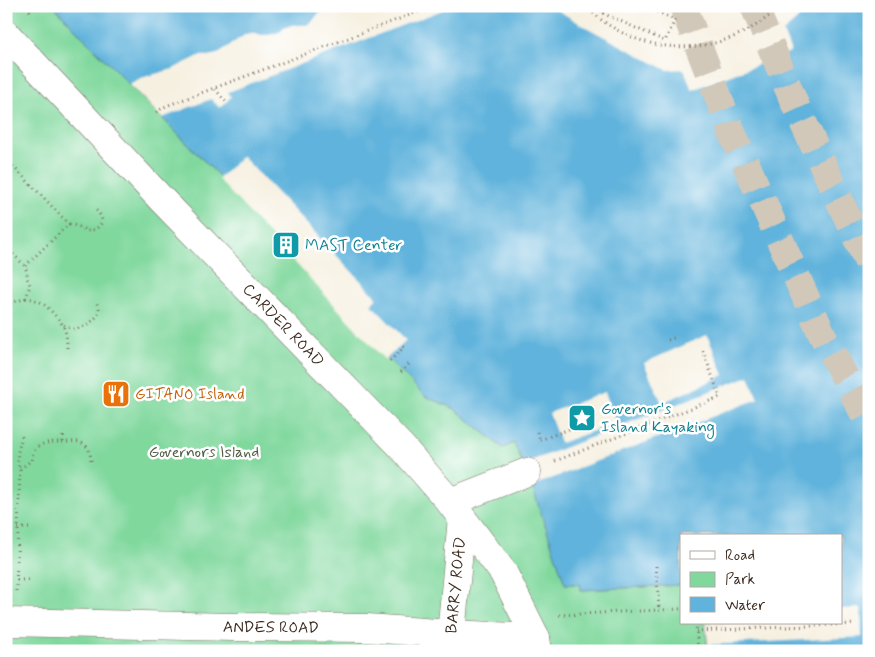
<svg xmlns="http://www.w3.org/2000/svg" width="875" height="657" font-family="Mynerve,sans-serif">
  <rect width="100%" height="100%" fill="#fff"/>
  <filter id="ink" filterUnits="userSpaceOnUse"><feTurbulence type="fractalNoise" baseFrequency=".02" numOctaves="2"/><feDisplacementMap in="SourceGraphic" scale="10" xChannelSelector="R" yChannelSelector="G"/><feConvolveMatrix kernelMatrix="1 2 1 2 8 2 1 2 1" color-interpolation-filters="sRGB"/></filter>
  <filter id="wash" filterUnits="userSpaceOnUse"><feTurbulence type="fractalNoise" baseFrequency=".0096" numOctaves="4" result="noise"/><feDisplacementMap in="SourceGraphic" scale="20" xChannelSelector="R" yChannelSelector="G"/><feGaussianBlur stdDeviation="1.12" result="paint"/><feColorMatrix in="noise" values="0 0 0 0 0 0 0 0 0 0 0 0 0 0 0 0 0 1.4 0 .05"/><feComposite in="paint" operator="in"/></filter>
  <g filter="url(#wash)">
    <rect width="100%" height="100%" fill="#f6f0e0"/>
    <polygon fill="#80d89d" stroke="#5e815e" points="6,6 54,6 78,32 220,177 390,361 425,396 455,409 503,448 514,443 532,486 566,584 580,584 581,590 681,585 681,623 706,623 708,651 6,651"/>
    <polygon fill="#60b3dc" stroke="#4e6e7d" points="54,6 869,6 869,651 708,651 706,623 841,623 841,536 681,536 681,585 581,590 580,584 565,584 532,486 514,443 503,448 455,409 425,396 390,361 220,177 78,32"/>
    <g fill="#f6f0e0">
      <polygon points="328,6 453,6 228,92 231,97 220,108 211,99 162,118 129,84 141,78 173,69 199,56 209,56 217,54 246,34 254,33 262,35 269,35 280,32 284,28 292,25 307,25 313,21 318,14"/>
      <polygon points="557,6 804,6 798,19 783,32 791,52 692,90 684,69 667,70 584,26 559,11"/>
      <polygon points="242,156 377,298 371,304 406,340 385,360 218,179"/>
      <polygon points="707,335 724,375 662,403 644,363"/>
      <polygon points="749,376 758,399 532,486 523,464"/>
      <polygon points="605,392 616,423 560,443 549,413"/>
      <polygon points="861,608 862,637 708,645 706,623 841,623 841,609"/>
    </g>
  </g>
  <g filter="url(#ink)">
    <g fill="none" stroke-linecap="round" stroke-linejoin="round">
      <g stroke="#d1c8b9" stroke-width="28" stroke-dasharray="28 14" stroke-linecap="butt">
        <polyline points="683,6 733,135 822,334 869,423"/>
        <polyline points="754,6 797,109 869,264"/>
      </g>
      <defs>
        <g id="minor">
          <path id="s1" d="M6,34l156,166 239,246 49,56 53,70 33,66 2,13"/>
          <polyline points="450,502 527,472"/>
          <path id="s2" d="M6,622l227,5 134,1 84,6 85,4"/>
          <path id="s3" d="M450,651l1,-17 11,-116"/>
        </g>
      </defs>
      <use href="#minor" stroke="#7c6f62" stroke-width="29"/>
      <g stroke="#7c6f62" stroke-width="3" stroke-dasharray="1 4" stroke-linecap="butt">
        <polyline points="27,6 31,13"/>
        <path d="M586,6c53,55 140,54 194,0"/>
        <polyline points="603,6 600,12 665,41 675,20 645,6"/>
        <polyline points="215,89 226,102"/>
        <polyline points="156,112 166,106 434,6"/>
        <polyline points="6,159 69,224 25,266"/>
        <path d="M69,224l11,3 7,4c14,-2 20,-10 9,-21"/>
        <path d="M6,247l19,19 2,6v6l3,7 -4,13c15,1 23,10 32,21 1,1 5,6 5,7 4,7 4,16 4,24"/>
        <polyline points="6,305 26,298"/>
        <path d="M64,325c3,2 8,4 11,4 9,-1 24,-10 24,-20 0,-3 -2,-5 -3,-7"/>
        <polyline points="668,340 676,337"/>
        <polyline points="390,361 404,347 401,345"/>
        <polyline points="401,372 411,362"/>
        <polyline points="537,432 540,440"/>
        <polyline points="63,436 63,442"/>
        <polyline points="540,440 596,419"/>
        <polyline points="555,461 720,397 702,348"/>
        <path d="M20,469l12,-9c1,-19 18,-18 33,-18 7,0 14,-2 20,3 5,4 6,12 6,18"/>
        <polyline points="18,528 31,528"/>
        <polyline points="656,566 659,609"/>
        <polyline points="17,580 30,580"/>
        <path d="M16,591l4,-122c-5,-13 -1,-21 2,-33"/>
        <polyline points="559,615 681,609"/>
        <polyline points="696,623 698,651"/>
        <polyline points="696,631 855,624"/>
      </g>
      <use href="#minor" stroke="#fff" stroke-width="28"/>
    </g>
  </g>
  <defs>
    <symbol id="building-square" viewBox="-11 -11 22 22"><rect x="-9" y="-9" width="18" height="18" rx="4" fill="#0f9aa8" stroke="#fff"/><path d="M-4-6H4V6H1V3H-1V6H-4ZM-2.5-4.3h1.7v1.8h-1.7ZM.8-4.3h1.7v1.8H.8ZM-2.5-1h1.7V.8h-1.7ZM.8-1h1.7V.8H.8Z" fill="#fff"/></symbol>
    <symbol id="restaurant-square" viewBox="-11 -11 22 22"><rect x="-9" y="-9" width="18" height="18" rx="4" fill="#e8710a" stroke="#fff"/><path d="M-5-6h1v4h1v-4h1v4h1v-4h1v5L-1.5 .5V6h-2V.5L-5-1ZM5-6V6H3V1.5H1.5Q1.5-4 5-6Z" fill="#fff"/></symbol>
    <symbol id="sight-square" viewBox="-11 -11 22 22"><rect x="-9" y="-9" width="18" height="18" rx="4" fill="#0f9aa8" stroke="#fff"/><path d="M0-6L1.8-2.2L6-1.7L2.9 1.2L3.7 5.4L0 3.3L-3.7 5.4L-2.9 1.2L-6-1.7L-1.8-2.2Z" fill="#fff"/></symbol>
  </defs>
  <g fill-rule="evenodd">
    <use href="#building-square" x="270" y="229" width="32" height="32"/>
    <use href="#restaurant-square" x="100" y="378" width="32" height="32"/>
    <use href="#sight-square" x="566" y="402" width="32" height="32"/>
  </g>
  <g text-anchor="middle" dominant-baseline="central" stroke-width="5" stroke-linejoin="round" paint-order="stroke">
    <g font-size="16" fill="#0d838f" stroke="#fff" text-anchor="start">
      <text x="305" y="245">MAST Center</text>
      <text x="601" y="409">Governor's<tspan x="601" dy="18">Island Kayaking</tspan></text>
    </g>
    <g font-size="16" fill="#3b2a1e" stroke="#fff">
      <text stroke="none"><textPath href="#s1" startOffset="402">CARDER ROAD</textPath></text>
      <text stroke="none"><textPath href="#s3" startOffset="66">BARRY ROAD</textPath></text>
      <text stroke="none"><textPath href="#s2" startOffset="265">ANDES ROAD</textPath></text>
    </g>
    <g font-size="16" fill="#c56008" stroke="#fff" text-anchor="start">
      <text x="135" y="394">GITANO Island</text>
    </g>
    <g font-size="16" fill="#505e44" stroke="#fff">
      <text x="204" y="452">Governors Island</text>
    </g>
  </g>
  <rect width="875" height="657" fill="none" stroke="#fff" stroke-width="25"/>
  <rect x="680" y="534" width="162" height="90" fill="#ffffff" stroke="#b1aaa5"/>
  <rect x="690" y="551" width="25" height="8" fill="#ffffff" stroke="#b1aaa5"/>
  <text x="725" y="560" font-size="15" fill="#3b2a1e">Road</text>
  <rect x="690" y="572" width="25" height="15" fill="#80d89d" stroke="#b1aaa5"/>
  <text x="725" y="584" font-size="15" fill="#3b2a1e">Park</text>
  <rect x="690" y="597" width="25" height="15" fill="#60b3dc" stroke="#b1aaa5"/>
  <text x="725" y="610" font-size="15" fill="#3b2a1e">Water</text>
</svg>
